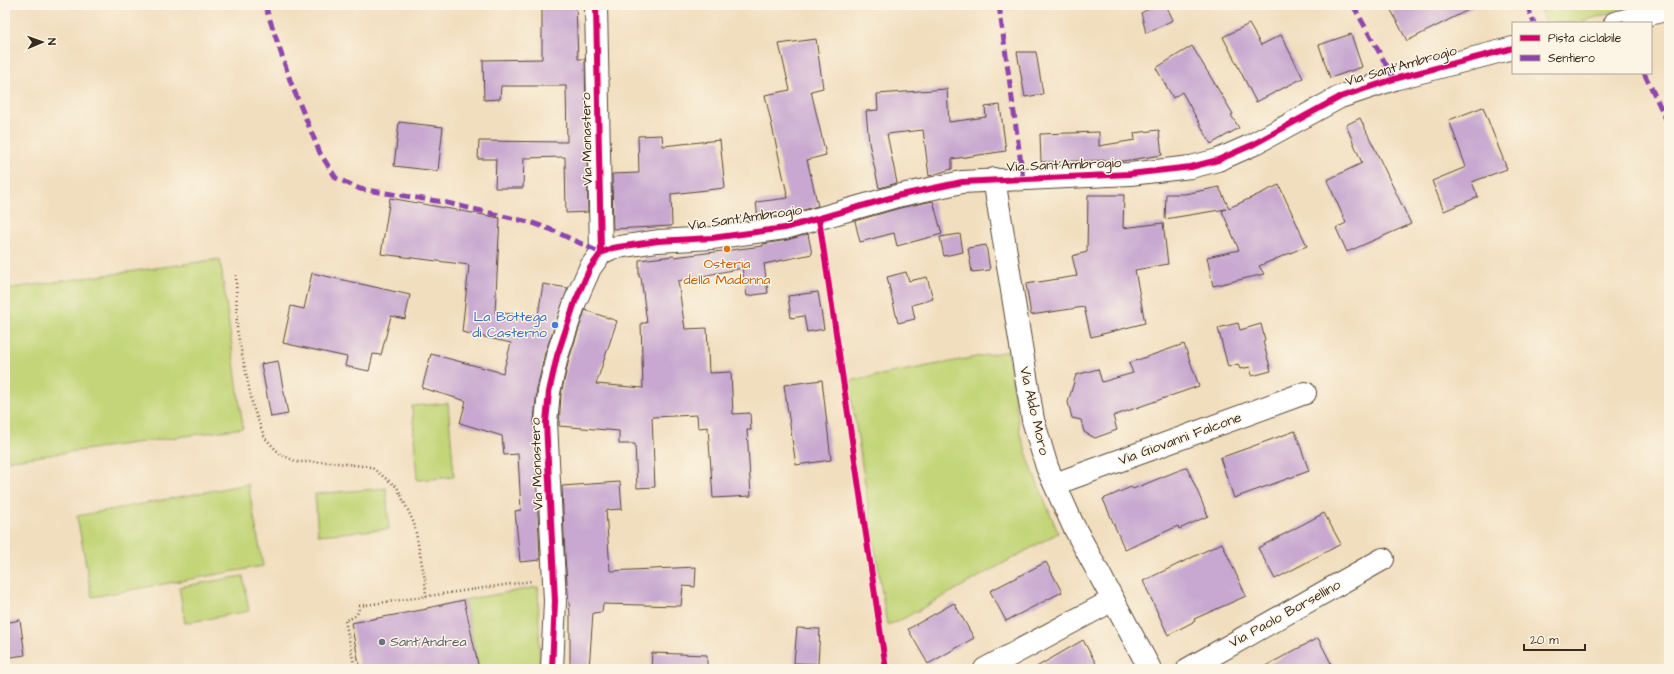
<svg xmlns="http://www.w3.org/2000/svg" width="1674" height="674" font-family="'Architects Daughter',sans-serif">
  <rect width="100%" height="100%" fill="#fcf5e5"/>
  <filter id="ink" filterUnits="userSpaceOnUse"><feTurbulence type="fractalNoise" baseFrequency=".025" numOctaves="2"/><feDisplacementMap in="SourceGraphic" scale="8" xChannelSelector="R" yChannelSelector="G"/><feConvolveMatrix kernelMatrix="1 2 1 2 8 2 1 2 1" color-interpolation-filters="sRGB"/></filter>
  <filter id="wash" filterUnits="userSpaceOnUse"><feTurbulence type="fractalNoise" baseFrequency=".012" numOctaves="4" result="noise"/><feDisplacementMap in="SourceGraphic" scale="16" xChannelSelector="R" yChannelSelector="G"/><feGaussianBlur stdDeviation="0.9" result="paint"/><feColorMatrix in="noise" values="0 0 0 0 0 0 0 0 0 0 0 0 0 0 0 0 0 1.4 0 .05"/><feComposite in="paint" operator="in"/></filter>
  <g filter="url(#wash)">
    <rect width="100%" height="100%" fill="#f1debe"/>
    <g fill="#c3d578" stroke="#7f804b">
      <polygon points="1538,5 1639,5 1576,23 1546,23"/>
      <polygon points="220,259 243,428 5,461 5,289"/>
      <polygon points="1008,351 1020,434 1033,472 1058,533 899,621 887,625 849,381"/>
      <polygon points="448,403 454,477 417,480 412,406"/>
      <polygon points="248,484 263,566 92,597 77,516"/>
      <polygon points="386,488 389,529 318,535 315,494"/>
      <polygon points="243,576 249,611 185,623 179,587"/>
      <polygon points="538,587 540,669 479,669 464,600"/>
    </g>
    <g id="blocks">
      <g fill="#c8a7d0">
        <polygon points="542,5 576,5 578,59 585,59 588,212 566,213 565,157 524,158 523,188 495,188 496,159 478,159 479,141 567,142 566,86 501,86 500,99 484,100 483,60 542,59"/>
        <polygon points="1157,5 1166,5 1173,20 1146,33 1141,13"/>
        <polygon points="1401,5 1478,5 1407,41 1391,10"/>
        <polygon points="1249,24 1261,45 1281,35 1303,78 1256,102 1223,37"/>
        <polygon points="1351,34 1362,67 1330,78 1319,45"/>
        <polygon points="816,39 823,88 811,91 826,155 807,160 818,206 782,216 758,219 756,202 788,198 765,95 790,90 779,44"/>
        <polygon points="1192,46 1233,114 1231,115 1239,128 1211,144 1182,92 1173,98 1156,68"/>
        <polygon points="1017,52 1036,52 1043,94 1025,97"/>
        <polygon points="947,89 949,122 986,117 985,107 1000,105 1006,151 952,159 952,169 929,176 923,130 887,134 897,183 879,188 869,143 866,111 878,110 877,94"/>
        <polygon points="1483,107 1507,169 1472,182 1478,197 1444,211 1432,181 1466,167 1449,120"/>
        <polygon points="1360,118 1411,224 1347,252 1336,228 1346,223 1327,180 1362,163 1346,125"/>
        <polygon points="399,122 443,127 438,171 394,166"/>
        <polygon points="1159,130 1162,155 1116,162 1115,160 1041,162 1040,134 1099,132 1099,146 1135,140 1134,133"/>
        <polygon points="662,135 663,146 720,140 725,188 671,194 672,226 613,229 612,174 639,173 638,136"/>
        <polygon points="1279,185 1307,246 1259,266 1264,274 1213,286 1207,257 1239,250 1222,211 1226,209 1165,219 1166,194 1185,194 1219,187 1229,208"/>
        <polygon points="1088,195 1124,195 1123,228 1163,223 1168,264 1135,270 1145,323 1091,337 1084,307 1031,315 1026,284 1077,276 1072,256 1087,252"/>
        <polygon points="390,198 500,218 495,313 538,315 543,284 568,288 545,353 537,389 534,421 540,560 520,562 515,511 521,510 518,454 504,455 502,436 460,423 466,401 422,388 431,354 503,373 511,343 462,332 469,265 381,254"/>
        <polygon points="933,201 942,234 897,246 894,233 860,242 855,221 900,208"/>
        <polygon points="808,234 812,254 764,264 768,293 747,296 742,268 678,281 685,329 707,328 709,373 731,372 733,414 750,413 751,430 747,430 751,496 713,498 708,427 698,428 697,415 652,417 655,487 637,488 635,444 619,444 619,431 559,426 561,394 569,359 585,310 617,321 596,384 643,388 641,323 647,323 641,277 639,277 639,260 674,256 674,257 763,246 763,244 787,240"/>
        <polygon points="960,234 963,252 944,256 940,237"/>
        <polygon points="986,245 990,270 972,272 968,248"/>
        <polygon points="906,272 909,281 927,277 933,299 912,305 915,319 898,323 887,277"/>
        <polygon points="312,273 410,295 405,319 391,316 381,355 373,354 369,371 345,366 347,357 283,343 291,306 304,309"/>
        <polygon points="818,292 824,329 807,332 804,316 791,318 788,296"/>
        <polygon points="1238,323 1240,330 1261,324 1265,340 1263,341 1271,371 1252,376 1250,367 1240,369 1238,364 1228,367 1218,328"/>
        <polygon points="1184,344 1199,386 1113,416 1117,430 1095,438 1084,432 1081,420 1072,418 1068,402 1076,375 1098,369 1102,382 1133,373 1129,363"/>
        <polygon points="278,361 288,414 271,417 261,364"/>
        <polygon points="822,380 831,460 796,465 784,385"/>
        <polygon points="1295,431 1309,471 1234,498 1220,458"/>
        <polygon points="1187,467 1208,516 1179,529 1178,526 1125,550 1103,499 1131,487 1133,489"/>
        <polygon points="620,482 622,509 606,510 610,571 696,567 695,587 683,586 681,606 603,604 602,612 593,613 589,669 570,669 570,615 565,558 562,486"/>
        <polygon points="1324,513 1341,544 1275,579 1258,548"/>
        <polygon points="1222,543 1246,596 1194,619 1195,621 1168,635 1143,581"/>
        <polygon points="1046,562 1062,592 1006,621 990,591"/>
        <polygon points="464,600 479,669 360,669 351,623 427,609 427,608"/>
        <polygon points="954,603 974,638 928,664 908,629"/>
        <polygon points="20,620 25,655 5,658 5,623"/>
        <polygon points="797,628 820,629 818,664 794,663"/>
        <polygon points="1318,638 1334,669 1260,669 1295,650"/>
        <polygon points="1083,640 1099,669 1033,669"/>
        <polygon points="652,653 707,655 707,669 651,669"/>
      </g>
    </g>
  </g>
  <g filter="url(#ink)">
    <use href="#blocks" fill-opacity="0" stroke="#564536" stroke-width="1"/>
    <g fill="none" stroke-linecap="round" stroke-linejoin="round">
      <defs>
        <g id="minor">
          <polyline points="1615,23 1669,9"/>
          <polyline points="994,179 1033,420 1047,467 1073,525 1150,669"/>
          <polyline points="601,253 612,248 658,241 712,238 785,228 897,196 962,182 1130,174 1191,167 1218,160 1252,145 1340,97 1394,79 1513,48"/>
          <polyline points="1055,484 1305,393"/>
          <polyline points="552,669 555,601 546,422 549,392 557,356 575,302 590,268 601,253 596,5"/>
          <polyline points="985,669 1113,600"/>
          <polyline points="1188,669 1383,559"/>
        </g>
      </defs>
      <use href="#minor" stroke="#564536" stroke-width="24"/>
      <g stroke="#564536" stroke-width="2.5" stroke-dasharray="1 3" stroke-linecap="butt">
        <polyline points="236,275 237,330 253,407 265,438 280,454 297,462 330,462 371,467 397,487 414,523 425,580 426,596"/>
        <path d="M355,669l-10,-49c9,-2 14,-5 14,-14l173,-25"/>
      </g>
      <use href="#minor" stroke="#fff" stroke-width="22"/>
      <g stroke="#8e44ad" stroke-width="5" stroke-dasharray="10 5" stroke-linecap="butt">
        <polyline points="265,5 291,83 320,153 336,178 360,189 443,202 533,223 552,230 601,253"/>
        <polyline points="999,5 1023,178"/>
        <polyline points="1353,5 1394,79"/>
        <polyline points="1527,5 1534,23"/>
        <polyline points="1621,21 1622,23"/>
        <polyline points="1644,73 1669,125"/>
      </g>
      <defs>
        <g id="cycleway">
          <polyline points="819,219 886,669"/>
          <polyline points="601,253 612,248 658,241 712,238 785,228 897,196 962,182 1130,174 1191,167 1218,160 1252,145 1340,97 1394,79 1513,48"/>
          <polyline points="552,669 555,601 546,422 549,392 557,356 575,302 590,268 601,253 596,5"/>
        </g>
      </defs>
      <use href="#cycleway" stroke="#fcf5e5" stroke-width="8"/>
      <use href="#cycleway" stroke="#d6006c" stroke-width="6"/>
    </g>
  </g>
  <circle fill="#e8710a" stroke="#fcf5e5" stroke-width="1.5" cx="727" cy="249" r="4"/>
  <circle fill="#3f7fe0" stroke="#fcf5e5" stroke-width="1.5" cx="555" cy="325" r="4"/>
  <circle fill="#6b7280" stroke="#fcf5e5" stroke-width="1.5" cx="382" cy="642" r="4"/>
  <g text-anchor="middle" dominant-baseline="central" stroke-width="3" stroke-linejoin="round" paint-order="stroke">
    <g font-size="14" fill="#3b2a1e" stroke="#fcf5e5">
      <text transform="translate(1401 66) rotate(-16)">Via Sant'Ambrogio</text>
      <text transform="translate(587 139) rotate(-91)">Via Monastero</text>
      <text transform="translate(1064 165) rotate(-2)">Via Sant'Ambrogio</text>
      <text transform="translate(745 218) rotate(-8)">Via Sant'Ambrogio</text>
      <text transform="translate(1034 411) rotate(77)">Via Aldo Moro</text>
      <text transform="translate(1180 439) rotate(-20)">Via Giovanni Falcone</text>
      <text transform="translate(537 464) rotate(-92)">Via Monastero</text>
      <text transform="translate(1285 614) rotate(-29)">Via Paolo Borsellino</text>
    </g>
    <g font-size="14" fill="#c56008" stroke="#fcf5e5">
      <text x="727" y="264">Osteria<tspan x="727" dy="16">della Madonna</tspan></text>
    </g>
    <g font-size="14" fill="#366cbe" stroke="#fcf5e5" text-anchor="end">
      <text x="547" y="317">La Bottega<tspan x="547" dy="16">di Casterno</tspan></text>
    </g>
    <g font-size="14" fill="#5b616d" stroke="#fcf5e5" text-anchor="start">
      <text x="390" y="642">Sant'Andrea</text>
    </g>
  </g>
  <rect width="1674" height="674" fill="none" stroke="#fcf5e5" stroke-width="20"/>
  <rect x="1512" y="22" width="140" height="52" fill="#fcf5e5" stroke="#afa495"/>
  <rect x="1520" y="35" width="20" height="6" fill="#d6006c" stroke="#afa495"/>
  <text x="1548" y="42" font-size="12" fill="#3b2a1e">Pista ciclabile</text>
  <rect x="1520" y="55" width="20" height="6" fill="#8e44ad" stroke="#afa495"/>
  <text x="1548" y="62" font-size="12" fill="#3b2a1e">Sentiero</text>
  <g transform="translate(42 42) rotate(88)" stroke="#fcf5e5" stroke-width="3" paint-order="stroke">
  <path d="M0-3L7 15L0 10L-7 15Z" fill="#3b2a1e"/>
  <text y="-6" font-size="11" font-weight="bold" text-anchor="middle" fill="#3b2a1e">N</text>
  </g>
  <path d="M1524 644v6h61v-6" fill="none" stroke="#3b2a1e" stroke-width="2"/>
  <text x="1530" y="644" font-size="12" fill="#3b2a1e" stroke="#fcf5e5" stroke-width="3" paint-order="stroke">20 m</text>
</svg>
